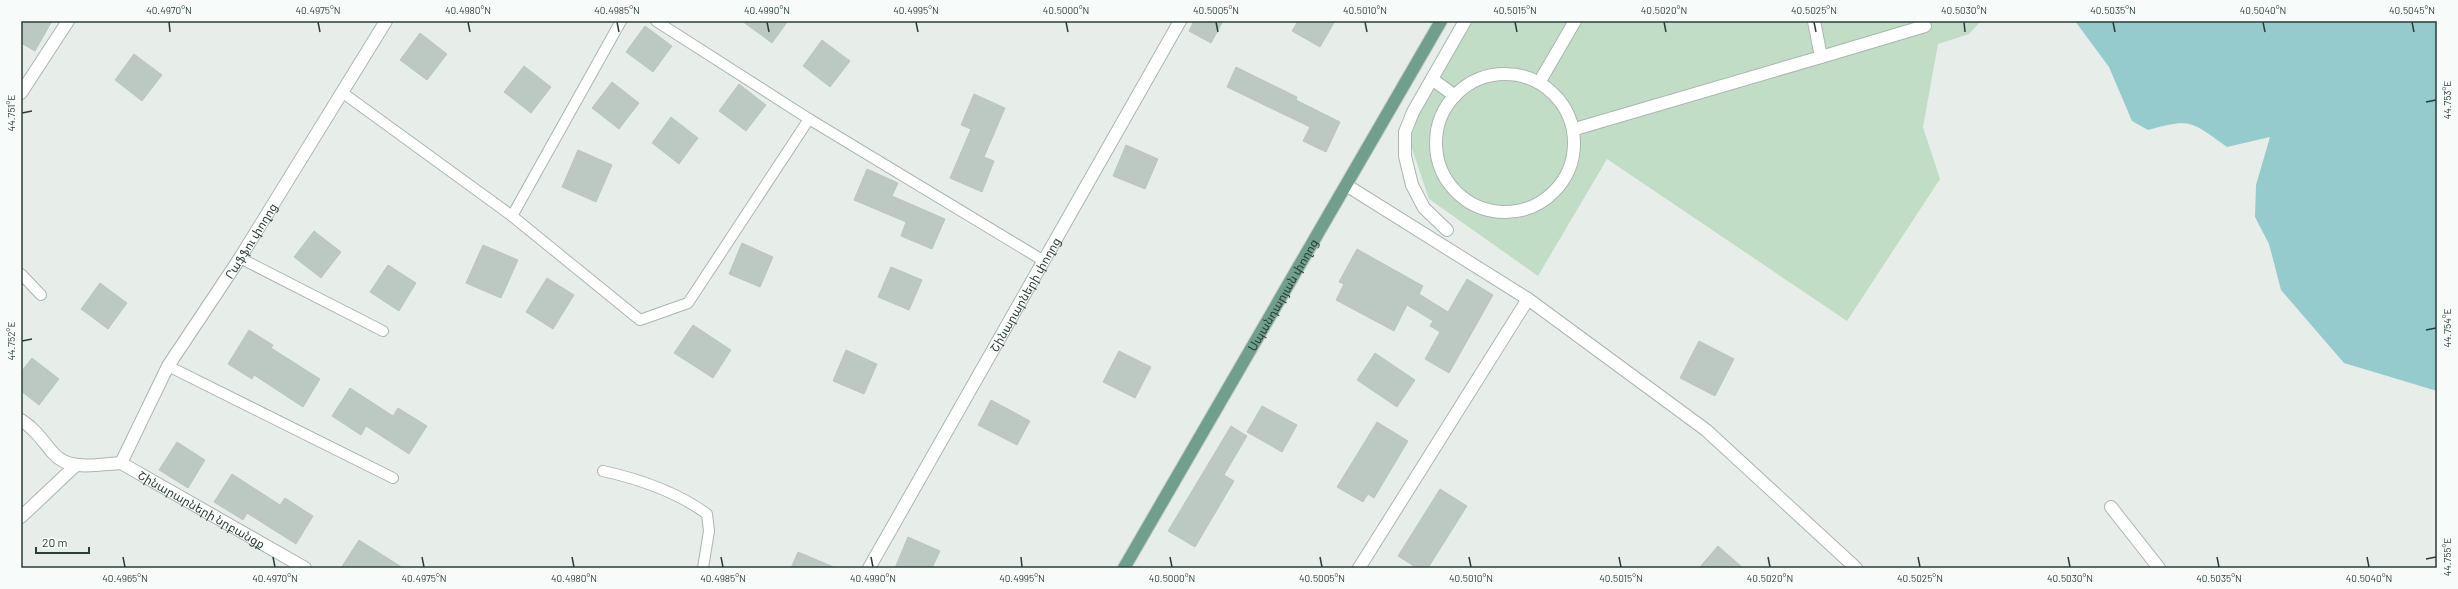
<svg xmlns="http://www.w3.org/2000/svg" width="2458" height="589" font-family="Barlow,'Noto Sans Armenian',sans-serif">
  <rect width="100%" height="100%" fill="#e7eeea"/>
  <polygon fill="#c2ddc6" points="1473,21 1981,21 1969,34 1938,44 1923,127 1940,179 1847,321 1607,159 1538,276 1429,199 1407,134"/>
  <path fill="#95cbcd" d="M2075,21h362v370l-93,-28 -63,-73 -12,-46 -14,-27 1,-32 14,-48 -43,10c-36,-26 -36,-29 -79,-17l-16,-9 -23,-54z"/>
  <g fill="#bcc9c3" stroke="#bac7c0">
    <polygon points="21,21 52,21 35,51 21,43"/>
    <polygon points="742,21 788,21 772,43"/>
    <polygon points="1194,21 1223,21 1211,43 1189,31"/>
    <polygon points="1298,21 1335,21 1320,47 1292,31"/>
    <polygon points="645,26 672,46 653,72 626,52"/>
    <polygon points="420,33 447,54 427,80 400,60"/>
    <polygon points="822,40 850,61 830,87 803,66"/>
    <polygon points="134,54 162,75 142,101 115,80"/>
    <polygon points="524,66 551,87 531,113 504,92"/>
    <polygon points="1236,67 1297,97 1296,100 1340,122 1326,152 1303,141 1310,127 1227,87"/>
    <polygon points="612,82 639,103 619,129 592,108"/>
    <polygon points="739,84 766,105 746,131 719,111"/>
    <polygon points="974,94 1005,108 984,157 994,161 982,192 950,178 971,129 961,125"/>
    <polygon points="671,117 698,138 679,164 652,143"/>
    <polygon points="1126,145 1158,159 1145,189 1113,176"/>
    <polygon points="578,150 612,165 596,202 562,187"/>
    <polygon points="867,169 898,183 892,196 945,219 932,249 901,236 906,222 854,200"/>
    <polygon points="314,231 341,252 321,278 294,257"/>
    <polygon points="742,243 773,257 760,287 729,274"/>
    <polygon points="483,245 518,260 501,298 466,283"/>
    <polygon points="1357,249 1423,286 1419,294 1448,312 1467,279 1493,295 1449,373 1425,359 1440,332 1430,326 1433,321 1407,305 1394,331 1336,300 1344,284 1339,282"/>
    <polygon points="388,265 416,283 399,311 370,292"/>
    <polygon points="891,267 922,280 909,310 878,297"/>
    <polygon points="547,278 574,295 553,329 526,312"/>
    <polygon points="100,283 127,303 108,329 81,309"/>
    <polygon points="693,325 731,350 713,378 674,353"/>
    <polygon points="249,330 273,345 271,348 320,379 303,407 254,375 252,379 228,364"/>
    <polygon points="1699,341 1734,359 1715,396 1680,378"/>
    <polygon points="846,350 877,364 864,394 833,381"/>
    <polygon points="1119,351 1151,367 1135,398 1103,382"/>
    <polygon points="1375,353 1415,380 1397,407 1357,380"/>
    <polygon points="32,358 59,379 39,405 21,391 21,372"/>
    <polygon points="350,388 393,416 398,408 427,426 409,454 366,426 361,435 332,416"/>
    <polygon points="991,400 1030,421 1017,445 978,425"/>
    <polygon points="1262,406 1297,425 1282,452 1247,432"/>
    <polygon points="1377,422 1408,441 1374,498 1368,494 1363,502 1337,487"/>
    <polygon points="1231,426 1247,436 1224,475 1234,481 1195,547 1168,531"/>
    <polygon points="177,442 205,460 188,488 159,470"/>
    <polygon points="232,474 280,505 285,498 313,516 296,544 247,513 243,520 214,502"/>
    <polygon points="1440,489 1467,506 1428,568 1417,568 1398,556"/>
    <polygon points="908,537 940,551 932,568 895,568"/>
    <polygon points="359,540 403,568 341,568"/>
    <polygon points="1718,546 1743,568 1699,568"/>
    <polygon points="798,552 836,568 791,568"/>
  </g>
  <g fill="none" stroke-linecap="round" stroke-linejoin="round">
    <defs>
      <g id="service">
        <polyline points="656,21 809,119"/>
        <polyline points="343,93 512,216 640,320 688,303 809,119 1044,261"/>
        <polyline points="512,216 621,21"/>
        <polyline points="240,258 383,331"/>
        <polyline points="21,274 41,295"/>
        <polyline points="168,366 393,478"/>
        <path d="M603,471c36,8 74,21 104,43l2,17 -6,37"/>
      </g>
      <g id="pedestrian">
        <polyline points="1821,57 1925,26"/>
        <circle cx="1505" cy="143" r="69"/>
        <polyline points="1432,79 1455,96"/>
        <polyline points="1540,81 1575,21"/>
        <polyline points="1575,129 1821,57 1814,21"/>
        <polyline points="1447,230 1424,208 1412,185 1405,156 1405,132 1413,112 1465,21"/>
      </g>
      <g id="minor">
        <polyline points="21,93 68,21"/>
        <path d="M21,420c14,9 21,20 32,33 16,19 46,11 68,10"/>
        <path id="s1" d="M121,463l47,-97 72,-108 146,-237"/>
        <path id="s2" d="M121,463l184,105"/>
        <polyline points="2111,507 2159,568"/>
        <polyline points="21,517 75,466"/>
        <path id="s3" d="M869,568l311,-547"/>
        <polyline points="1359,568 1528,299"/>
      </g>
      <polyline id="tertiary" points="1346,185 1528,299 1706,430 1856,568"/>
      <g id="primary">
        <path id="s4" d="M1124,568l317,-547"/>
      </g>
    </defs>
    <use href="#service" stroke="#aab6b0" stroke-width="12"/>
    <use href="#pedestrian" stroke="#aab6b0" stroke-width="14"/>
    <use href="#minor" stroke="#aab6b0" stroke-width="14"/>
    <use href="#tertiary" stroke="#aab6b0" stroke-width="14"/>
    <use href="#primary" stroke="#c3c9c7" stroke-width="14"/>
    <use href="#service" stroke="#fff" stroke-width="10"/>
    <use href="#pedestrian" stroke="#fff" stroke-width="12"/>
    <use href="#minor" stroke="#fff" stroke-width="12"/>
    <use href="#tertiary" stroke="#fff" stroke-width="12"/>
    <use href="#primary" stroke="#709f8e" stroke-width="12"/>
  </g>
  <path fill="none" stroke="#273f36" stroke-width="1.5" d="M169,22l1,10M318,22l2,10M468,22l2,10M617,22l2,10M767,22l2,10M916,22l2,10M1066,22l2,10M1216,22l2,10M1365,22l2,10M1515,22l2,10M1664,22l2,10M1814,22l2,10M1964,22l1,10M2113,22l2,10M2263,22l2,10M2412,22l2,10M2426,102l10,-2M22,113l10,-2M2426,330l10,-2M22,341l10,-2M123,557l2,10M273,557l2,10M422,557l2,10M572,557l2,10M721,557l2,10M871,557l2,10M1021,557l1,10M1170,557l2,10M1320,557l2,10M1469,557l2,10M1619,557l2,10M1768,557l2,10M1918,557l2,10M2068,557l2,10M2217,557l2,10M2367,557l2,10M2426,559l10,-2"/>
  <g text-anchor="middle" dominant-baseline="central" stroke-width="3.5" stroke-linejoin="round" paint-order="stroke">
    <g font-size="12" fill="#273f36" stroke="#f7fbf9">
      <text stroke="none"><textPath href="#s1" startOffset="258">Րաֆֆու փողոց</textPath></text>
      <text stroke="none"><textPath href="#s4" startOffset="316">Սպանդարյան փողոց</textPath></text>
      <text stroke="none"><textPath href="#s3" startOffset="315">Շինարարների փողոց</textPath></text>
      <text stroke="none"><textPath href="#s2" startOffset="93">Շինարարների նրբանցք</textPath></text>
    </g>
  </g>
  <rect width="2458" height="589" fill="none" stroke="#f7fbf9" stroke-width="44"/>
  <path d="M36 547v6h53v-6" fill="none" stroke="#273f36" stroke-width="2"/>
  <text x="42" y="547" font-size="12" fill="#273f36" stroke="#f7fbf9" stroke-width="3" paint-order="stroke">20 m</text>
  <rect x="22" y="22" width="2414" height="545" fill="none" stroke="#273f36" stroke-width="1.5"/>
  <g font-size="10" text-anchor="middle" fill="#273f36">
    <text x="169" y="14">40.4970°N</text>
    <text x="318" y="14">40.4975°N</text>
    <text x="468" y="14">40.4980°N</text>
    <text x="617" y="14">40.4985°N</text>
    <text x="767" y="14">40.4990°N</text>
    <text x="916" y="14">40.4995°N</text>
    <text x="1066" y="14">40.5000°N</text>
    <text x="1216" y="14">40.5005°N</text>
    <text x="1365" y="14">40.5010°N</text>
    <text x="1515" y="14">40.5015°N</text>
    <text x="1664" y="14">40.5020°N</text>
    <text x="1814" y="14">40.5025°N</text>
    <text x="1964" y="14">40.5030°N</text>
    <text x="2113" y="14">40.5035°N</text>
    <text x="2263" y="14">40.5040°N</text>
    <text x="2412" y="14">40.5045°N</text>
    <text transform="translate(2447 100) rotate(-90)" y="4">44.753°E</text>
    <text transform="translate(11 113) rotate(-90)" y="4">44.751°E</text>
    <text transform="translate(2447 328) rotate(-90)" y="4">44.754°E</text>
    <text transform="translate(11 341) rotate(-90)" y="4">44.752°E</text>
    <text transform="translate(2447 557) rotate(-90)" y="4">44.755°E</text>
    <text x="125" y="582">40.4965°N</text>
    <text x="275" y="582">40.4970°N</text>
    <text x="424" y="582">40.4975°N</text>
    <text x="574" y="582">40.4980°N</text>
    <text x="723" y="582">40.4985°N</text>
    <text x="873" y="582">40.4990°N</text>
    <text x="1022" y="582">40.4995°N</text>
    <text x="1172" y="582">40.5000°N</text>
    <text x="1322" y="582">40.5005°N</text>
    <text x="1471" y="582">40.5010°N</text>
    <text x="1621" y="582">40.5015°N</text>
    <text x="1770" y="582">40.5020°N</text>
    <text x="1920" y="582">40.5025°N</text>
    <text x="2070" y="582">40.5030°N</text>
    <text x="2219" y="582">40.5035°N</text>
    <text x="2369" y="582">40.5040°N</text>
  </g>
</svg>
